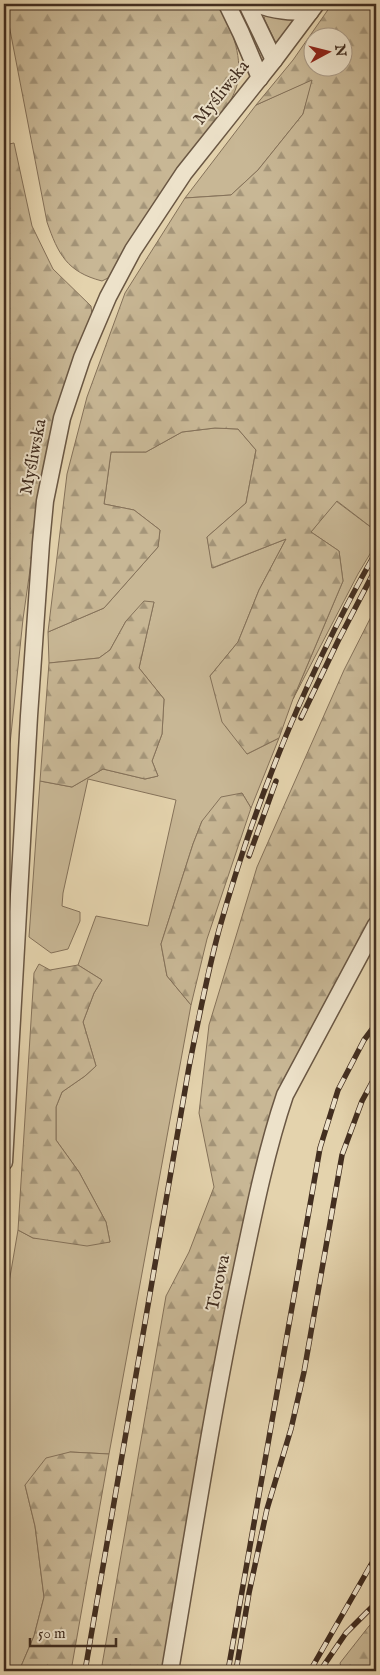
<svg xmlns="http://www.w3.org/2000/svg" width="380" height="1675" font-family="'IM FELL English',serif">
  <defs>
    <pattern id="forest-firs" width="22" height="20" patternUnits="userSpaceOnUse" patternTransform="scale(1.25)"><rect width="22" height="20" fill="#c8b795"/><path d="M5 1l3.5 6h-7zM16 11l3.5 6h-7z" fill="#a49579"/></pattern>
  </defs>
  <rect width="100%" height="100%" fill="#e4d3ad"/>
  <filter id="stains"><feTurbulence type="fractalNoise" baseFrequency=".004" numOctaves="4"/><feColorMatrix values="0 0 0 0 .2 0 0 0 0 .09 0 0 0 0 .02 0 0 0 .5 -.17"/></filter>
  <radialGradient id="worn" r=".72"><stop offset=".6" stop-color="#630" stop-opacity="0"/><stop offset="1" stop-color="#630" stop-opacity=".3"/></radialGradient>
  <g fill="#c8b795" stroke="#85725a">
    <polygon points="267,14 297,17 276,43 264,18"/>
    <polygon points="313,79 303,114 258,170 231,195 185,198 256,105"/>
    <polygon points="215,428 238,429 256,450 246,503 207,537 213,568 286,539 259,590 238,642 210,676 247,754 279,738 251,808 242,793 202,821 193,844 161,944 167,976 191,1005 109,1454 70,1452 25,1485 35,1526 44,1597 34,1636 19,1671 4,1671 4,1312 18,1230 33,1238 110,1242 106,1222 79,1172 56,1140 56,1107 62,1092 85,1076 96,1066 83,1022 94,993 102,980 78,965 96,916 148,926 176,800 88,779 63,893 62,906 80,912 80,921 68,949 51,953 29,937 40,781 72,787 103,769 145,779 158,776 152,761 162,734 164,699 139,668 154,602 126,621 110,650 99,658 49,663 48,632 104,608 158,547 160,530 134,510 104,504 111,452 146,452 182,432"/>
    <polygon points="336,501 376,531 376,544 358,574 293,699 343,581 339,551 311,532"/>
  </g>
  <g fill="url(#forest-firs)" stroke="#85725a" fill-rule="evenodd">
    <path d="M5,4h214c12,23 23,50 19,76 -4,31 -59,89 -78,116 -19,25 -34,54 -50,81l-8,4c-35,-9 -44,-27 -55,-59z"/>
    <path d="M332,4h44v442l-6,7 6,7v71l-39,-30 -26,31 28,19 4,30 -50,118 -14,39 -32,16 -25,-32 -12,-46 28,-34 21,-52 27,-51 -74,29 -5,-31 39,-34 10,-53 -18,-21 -23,-1 -33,4 -36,20h-35l-7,52 30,6 26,20 -2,17 -54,61 -56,24 19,-158 20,-77 38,-104 60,-95 46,-3 27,-25 45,-56 9,-34 -56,25 37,-45zM312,38h30v30h-30z"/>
    <polygon points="14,143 32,226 53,269 91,306 92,315 45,464 23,619 10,744 7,940 4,941 4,145"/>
    <polygon points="144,601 154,602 139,668 164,699 162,734 152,761 158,776 145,779 103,769 72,787 40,781 49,663 99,658 110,650 126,621"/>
    <polygon points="376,607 376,915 287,1078 163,1671 101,1671 166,1296 189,1252 214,1187 199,1113 209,1025 257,867 344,670"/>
    <polygon points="242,793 251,808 207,939 191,1005 167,976 161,944 193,844 202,821 221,797"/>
    <polygon points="39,964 50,970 78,965 102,980 94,993 83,1022 96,1066 85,1076 62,1092 56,1107 56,1140 79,1172 106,1222 110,1242 87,1246 33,1238 18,1230 34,973"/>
    <polygon points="70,1452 109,1454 71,1671 19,1671 34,1636 44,1597 35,1526 25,1485 46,1458"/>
    <polygon points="376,1620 376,1671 342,1671 340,1663 369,1626"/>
  </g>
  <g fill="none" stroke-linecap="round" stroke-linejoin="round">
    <defs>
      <g id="minor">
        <polyline points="227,4 241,33 260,78"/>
        <polyline points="247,4 274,60"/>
        <path d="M257,4c17,7 34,8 53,8"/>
        <polyline points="4,1162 29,716 41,543 45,501 62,418 82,358 108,297 133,250 184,173 274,60 316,4"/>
        <path d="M170,1671c22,-129 42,-260 69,-388 13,-62 26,-129 46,-188l91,-170"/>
      </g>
    </defs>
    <use href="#minor" stroke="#6a5743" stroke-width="19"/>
    <use href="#minor" stroke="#ede2ca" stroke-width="16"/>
    <defs>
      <g id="rail">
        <polyline points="301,718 338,641 376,568"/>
        <polyline points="249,856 276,781"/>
        <path d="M85,1671l104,-604c9,-46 18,-92 30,-137 37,-132 89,-259 157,-378"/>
        <polyline points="228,1671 320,1148 338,1090 364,1040 376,1024"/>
        <polyline points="236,1671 249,1593 267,1509 291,1429 304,1372 342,1155 362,1101 376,1075"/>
        <polyline points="310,1671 376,1556"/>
        <polyline points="320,1671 346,1633 376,1603"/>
      </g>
    </defs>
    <use href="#rail" stroke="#422e20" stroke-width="5.5"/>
    <use href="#rail" stroke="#ede2ca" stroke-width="4" stroke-dasharray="11" stroke-linecap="butt"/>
  </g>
  <g text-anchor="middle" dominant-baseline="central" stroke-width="4" stroke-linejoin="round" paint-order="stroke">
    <g font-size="18" fill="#422e20" stroke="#ede2ca">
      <text transform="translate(222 93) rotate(-51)">Myśliwska</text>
      <text transform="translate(34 457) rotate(-79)">Myśliwska</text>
      <text transform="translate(219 1283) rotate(-78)">Torowa</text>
    </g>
  </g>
  <rect width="380" height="1675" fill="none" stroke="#e4d3ad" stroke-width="20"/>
  <rect x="5" y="5" width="370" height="1665" fill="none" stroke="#422e20" stroke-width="2.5"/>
  <rect x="10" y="10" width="360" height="1655" fill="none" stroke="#422e20"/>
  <g transform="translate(328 52) rotate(83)"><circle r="24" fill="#ede2ca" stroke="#a99a86"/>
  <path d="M0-4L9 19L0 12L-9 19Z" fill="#8f2418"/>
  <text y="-8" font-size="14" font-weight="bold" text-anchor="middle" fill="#422e20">N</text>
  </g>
  <path d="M30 1638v8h86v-8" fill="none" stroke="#422e20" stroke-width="2.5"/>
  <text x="38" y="1638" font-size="15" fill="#422e20" stroke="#ede2ca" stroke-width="4" paint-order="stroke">50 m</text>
  <rect width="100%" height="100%" filter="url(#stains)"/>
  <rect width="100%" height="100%" fill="url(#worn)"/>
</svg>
